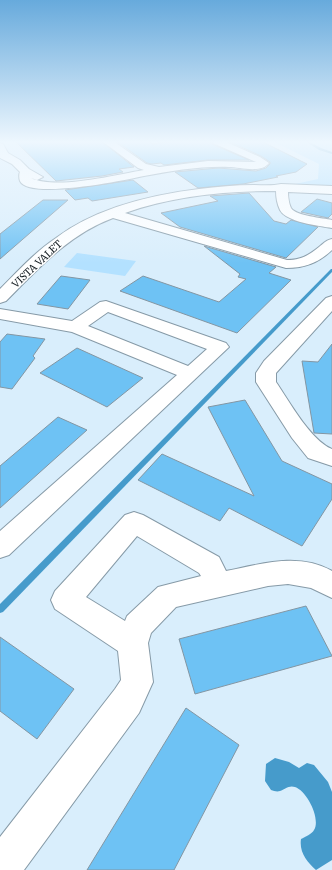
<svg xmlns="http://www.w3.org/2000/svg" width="332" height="870" font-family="Merriweather,serif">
  <rect width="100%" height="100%" fill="#d9eefc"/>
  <g fill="#b3e1ff">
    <polygon points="272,141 332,141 332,187 295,184 318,179 319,164"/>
    <polygon points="77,253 136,261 125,276 64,267"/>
  </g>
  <path fill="#469bcb" d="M275,758l14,4 10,6 8,-5 7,2 14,17 4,10v68l-16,10c-9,-8 -17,-18 -15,-31 4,-2 11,-5 13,-9 7,-11 -7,-39 -19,-43 -6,-2 -10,2 -15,4 -3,1 -6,0 -9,-1l-6,-9 1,-17z"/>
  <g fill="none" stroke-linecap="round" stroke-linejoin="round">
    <g fill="#469bcb" fill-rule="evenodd">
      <polygon points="305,141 308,141 321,148 332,152 332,154 319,150"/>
      <polygon points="331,269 332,269 332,272 3,612 0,613 0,604"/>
    </g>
  </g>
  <g fill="#6ec2f4" stroke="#8396a3">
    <polygon points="15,141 101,141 134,167 119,169 123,172 102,176 56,181"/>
    <polygon points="116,141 148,141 153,144 175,141 210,141 212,144 249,160 208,160 164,165 161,163 152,164 147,163"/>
    <polygon points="228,141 261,141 307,164 296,172 276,176 278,177 243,184 198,188 175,172 218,168 256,171 266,168 270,164 270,162 261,156"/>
    <polygon points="133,180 148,192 92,201 88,198 75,200 65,190"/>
    <polygon points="249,193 274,221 286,224 291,220 318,227 286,258 180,227 161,213 218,201 210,196"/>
    <polygon points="317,199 332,203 332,214 328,218 301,212"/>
    <polygon points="43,200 68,200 0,259 0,234"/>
    <polygon points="204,246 276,267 269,273 291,280 237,333 120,291 143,276 219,302 246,279 238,277 240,274"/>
    <polygon points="61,276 90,280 68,309 37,304"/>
    <polygon points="7,334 45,339 33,356 35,358 12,389 0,387 0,342"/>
    <polygon points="332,344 332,434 314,433 302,361 318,362"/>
    <polygon points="77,348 143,378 107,407 40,373"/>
    <polygon points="245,400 282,461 332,484 332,499 302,546 229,508 220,521 138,480 162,454 254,496 208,407"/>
    <polygon points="58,417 87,430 0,508 0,466"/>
    <polygon points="306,606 332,656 195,694 179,639"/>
    <polygon points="0,637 74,689 37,739 0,711"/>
    <polygon points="186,708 239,745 174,870 87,870"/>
  </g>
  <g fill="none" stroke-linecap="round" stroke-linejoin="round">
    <defs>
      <g id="minor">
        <path d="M102,141h11l33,23 13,3 49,-6 48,1 -43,-19 -2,-2h13l36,16 9,6c-8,11 -29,4 -40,4 -29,-1 -57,4 -85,9 -18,4 -115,24 -124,5 -1,-3 -1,-7 0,-9l-8,-8 -12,-6v-15l3,1 5,9 12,7 9,9 14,8 -6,3 -6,-2c25,12 84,-3 113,-8l-6,-2z"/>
        <path d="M281,184l51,2v8l-44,-2c0,4 1,12 3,16 5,8 32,10 41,12v8c-13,-2 -46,-6 -52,-18 -3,-6 -4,-13 -4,-19 -50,0 -103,5 -151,22l162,47c13,0 21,-4 32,-13 4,-3 7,-7 13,-8v11c-14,13 -27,18 -46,18l-173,-50c-45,17 -74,50 -107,83l-6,2v-14c18,-18 35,-37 56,-51 40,-30 94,-43 143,-49 18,-2 36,-4 55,-4 9,0 18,1 27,-1z"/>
        <path d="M332,296v15l-56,62v9c13,19 35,59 56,67v17l-24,-8 -16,-20 -36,-56v-9l8,-12 62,-63z"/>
        <path d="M106,301l120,42 3,4 -220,208 -9,3v-27l177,-156 -105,-43 -72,-13v-10l72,12 28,-19zM108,312l99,37 -19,17 -100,-40z"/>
        <path d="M134,512l9,3 76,42 7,14c35,-7 73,-19 106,0v27l-21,-10 -23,-4 -20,2 -92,21 -25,26 -3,10 5,39 -14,31 -115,157h-24v-33l115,-148 6,-9 -3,-29 -63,-42 -4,-9 4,-9 70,-76zM137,536l62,37 2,3 -43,11 -31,29 -2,5 -39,-24z"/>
      </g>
    </defs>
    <use href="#minor" stroke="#869aa7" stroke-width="2"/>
    <use href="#minor" fill="#fff" fill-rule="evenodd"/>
  </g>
  <linearGradient id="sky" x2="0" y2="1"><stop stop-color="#67aadc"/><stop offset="0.54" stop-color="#eef7fe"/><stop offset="1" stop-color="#eef7fe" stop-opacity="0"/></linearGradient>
  <rect width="332" height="263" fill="url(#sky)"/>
  <g text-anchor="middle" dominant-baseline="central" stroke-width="3" stroke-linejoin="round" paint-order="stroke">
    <g font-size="10" fill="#182025" stroke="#fff">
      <text transform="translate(37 264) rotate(-43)">VISTA VALET</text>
    </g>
  </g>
</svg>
